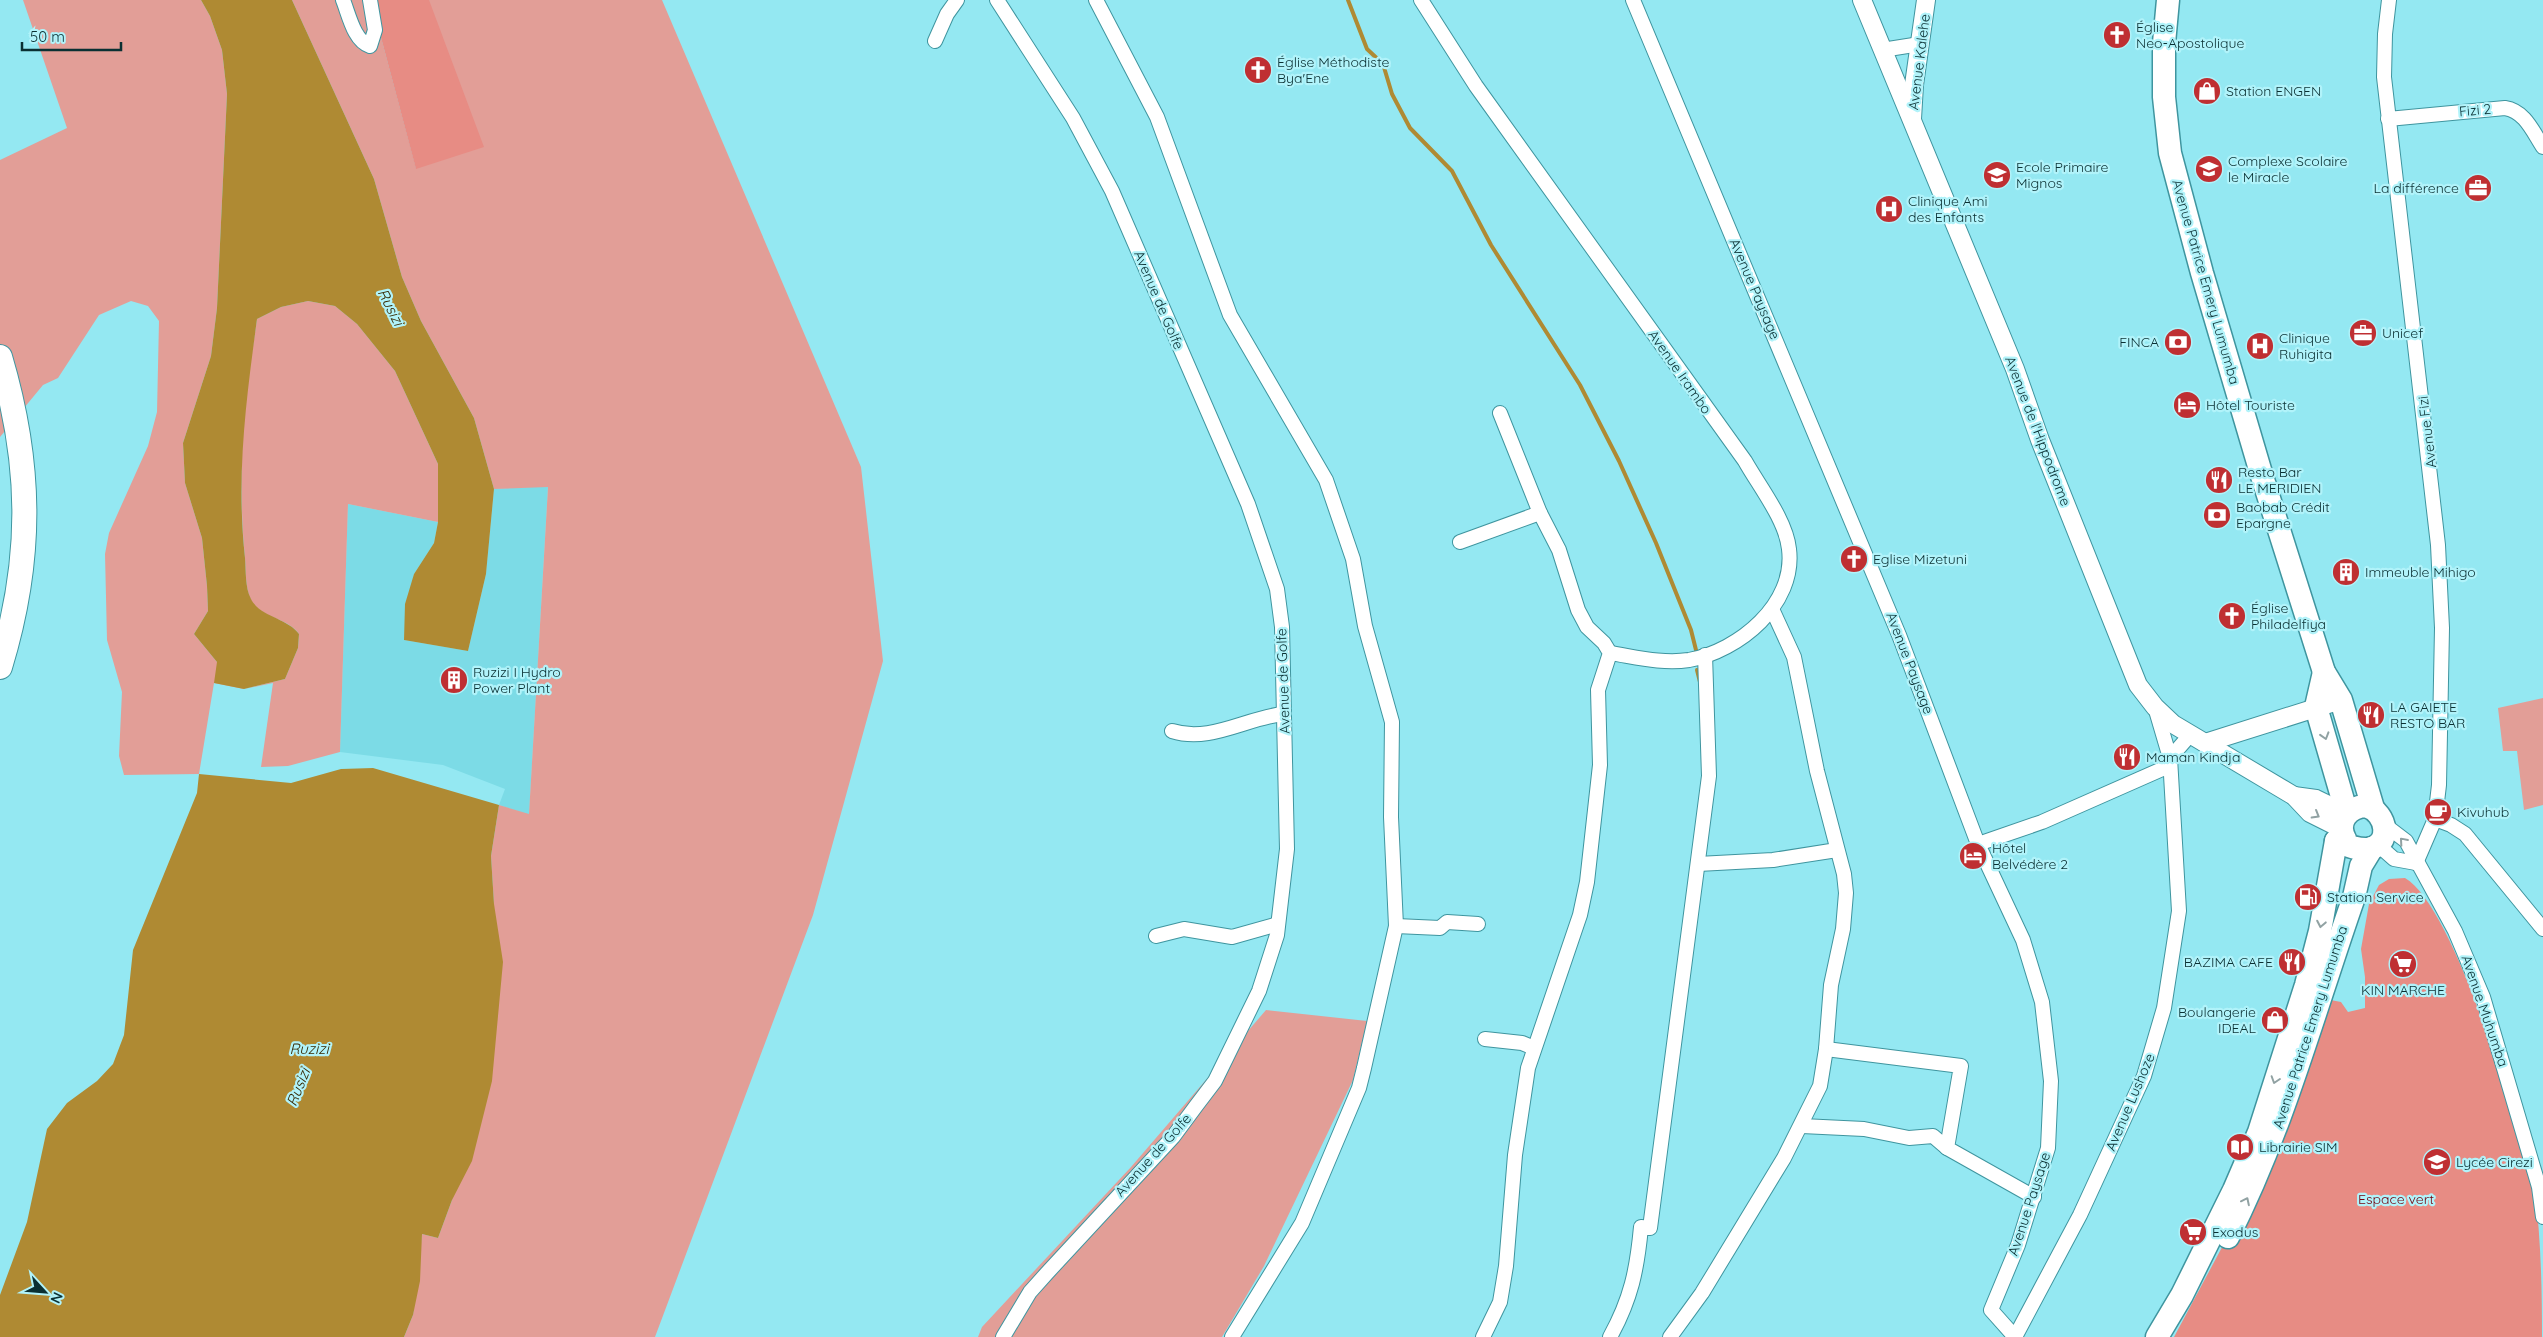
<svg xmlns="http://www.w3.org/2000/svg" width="2543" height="1337" font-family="Quicksand,sans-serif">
  <rect width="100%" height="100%" fill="#94e8f2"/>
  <polygon fill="#7cdbe6" points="548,486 529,815 499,805 505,789 443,765 340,752 348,504 438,522 434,543 414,574 404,640 468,651 486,574 494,489"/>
  <g fill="#e29e97">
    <path d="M23,0h178l9,16 12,34 5,44 -10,214 -6,48 -28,87 2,40 17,55 5,48 1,25 -14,23 23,28 27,27 41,-10 13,-31 1,-14c-11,-16 -39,-16 -48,-34 -6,-12 -5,-30 -6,-42 -5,-50 -4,-99 -1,-149 3,-30 9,-60 13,-90l24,-12 27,-6 27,5 22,18 38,47 43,93v58l-90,-18 -8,248 -52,14 -27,1 12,-84 -29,6 -30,-6 -15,91 -75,1 -5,-19 3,-64 -15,-52 -2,-86 4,-21 39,-87 9,-34 2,-91 -11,-15 -17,-5 -32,14 -41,63 -15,7 -43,52v-277l67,-32z"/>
    <polygon points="292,0 371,0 416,168 429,0 662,0 861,467 883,661 813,915 655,1337 404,1337 413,1315 422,1234 438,1238 452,1200 494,904 491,856 499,805 529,814 548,487 494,489 474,418 421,321 402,277 374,179"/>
    <polygon points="2543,698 2543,805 2524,810 2517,751 2503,751 2498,708"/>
    <polygon points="1266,1010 1367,1021 1353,1080 1264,1266 1222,1337 978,1337 982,1327 1131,1167"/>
  </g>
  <g fill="#e78c84">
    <polygon points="371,0 429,0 484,147 416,169"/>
    <path d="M2405,878c45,26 99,203 114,257 5,16 12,34 15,51 7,49 8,101 8,151h-368l69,-129 77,-210 21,4 7,10 17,-4v-31l-4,-28 8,-45 10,-19 10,-6z"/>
  </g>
  <g fill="#af8a33">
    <path d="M201,0h91l82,179 28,98 19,44 53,97 20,71 -8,85 -18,77 -64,-11 1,-36 9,-30 20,-31 4,-21v-58l-43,-93 -38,-47 -22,-18 -27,-5 -27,6 -24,12c-11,82 -21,156 -12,239 1,12 0,30 6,41 9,18 37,19 48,35l-1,14 -13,31 -41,10 -30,-6 3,-21 -23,-28 14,-23 -1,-25 -5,-48 -17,-55 -2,-40 28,-87 6,-48 10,-214 -5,-44 -12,-34z"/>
    <polygon points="373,768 499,805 491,856 494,904 503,962 492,1081 472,1161 452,1200 438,1238 422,1234 420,1281 413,1315 404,1337 0,1337 0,1295 27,1222 47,1129 67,1103 97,1081 113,1064 124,1035 133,950 197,793 199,774 291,783 341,769"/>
  </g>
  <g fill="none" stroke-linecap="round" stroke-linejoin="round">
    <g stroke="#af8a33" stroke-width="4">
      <polyline points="1348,0 1367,49 1383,64 1392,94 1410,128 1452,171 1491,245 1580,385 1619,461 1656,543 1691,630 1696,650"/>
      <polyline points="1697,670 1700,682"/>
    </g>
    <defs>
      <g id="minor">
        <path d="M343,0c6,15 11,41 27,46l5,-16 -5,-30"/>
        <polyline points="997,0 1073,118 1112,191 1248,504 1277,589 1282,627 1287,849 1277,935 1259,991 1215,1081 1196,1106 1173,1137 1047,1273 1030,1292 1003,1337"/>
        <polyline points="1096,0 1157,117 1230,315 1326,480 1353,559 1365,626 1392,722 1391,817 1396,926 1364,1068 1359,1088 1302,1223 1232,1337"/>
        <path d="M1421,0l55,86 269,375c14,25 41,59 44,88 7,55 -50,102 -100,111 -27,4 -53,-3 -79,-7"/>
        <polyline points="1633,0 1899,635 1978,844 2023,940 2042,1002 2051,1081 2048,1148 2018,1245 1991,1310 2015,1337"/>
        <polyline points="2389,0 2385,34 2384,77 2438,545 2442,628 2439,785 2435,819 2416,863"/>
        <polyline points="935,41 947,14 957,0"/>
        <polyline points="1882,50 1920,44"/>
        <path d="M2388,119l117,-11c20,3 28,24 38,39"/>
        <polyline points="1460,542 1540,513"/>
        <path d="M1172,731c38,12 74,-13 111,-17"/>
        <polyline points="2170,758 2190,735"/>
        <polyline points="2435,819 2451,825 2465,834 2543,929"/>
        <polyline points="2385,825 2406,841 2455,931 2483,997 2539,1187 2543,1217"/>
        <polyline points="1978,844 2042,822 2169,766"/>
        <polyline points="2377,844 2394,859 2416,863"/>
        <polyline points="1698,864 1773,860 1837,850"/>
        <polyline points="1396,926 1440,928 1447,922 1478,924"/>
        <polyline points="1156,936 1184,929 1232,937 1278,924"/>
        <polyline points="1485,1039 1522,1043 1534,1048"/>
        <polyline points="1826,1049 1961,1066 1947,1148 2034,1197"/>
        <polyline points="1802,1126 1864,1129 1909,1138 1933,1136 1947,1148"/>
        <polyline points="1483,1337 1500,1302 1506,1266 1515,1155 1528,1068 1580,915 1587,882 1600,765 1598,690 1610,653 1604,643 1587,627 1578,610 1559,550 1540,513 1500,413"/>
        <path d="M1610,1337c21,-38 27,-67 31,-110l9,1 59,-452 -4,-121"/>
        <polyline points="1670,1337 1702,1293 1784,1158 1820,1086 1826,1049 1831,985 1843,929 1846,893 1844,874 1817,771 1794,657 1772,609"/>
        <polyline points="2015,1337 2080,1215 2144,1076 2164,1008 2179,911 2170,758 2155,707"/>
      </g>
      <g id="tertiary">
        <polyline points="1862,0 2015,369 2040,440 2138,685 2155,707 2173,724 2294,796 2310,813 2342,829"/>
        <polyline points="1912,119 1914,85 1926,0"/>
        <polyline points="2205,743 2341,700"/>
        <polyline points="2294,796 2316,799 2347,814"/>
      </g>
      <g id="primary">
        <polyline points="2168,0 2164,43 2164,97 2170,153 2202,273 2261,473 2324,672 2341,700 2373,808"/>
        <polyline points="2324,672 2316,707 2347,814"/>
        <path d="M2366,806c22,7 26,40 2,43 -11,1 -22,-4 -32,-8l9,-2c-9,-17 3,-32 21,-33z"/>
        <path d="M2228,1237c55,-108 86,-226 126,-340l7,-31 11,-18"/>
        <polyline points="2157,1337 2182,1295 2234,1190 2259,1132 2306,985 2320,931 2336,841"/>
      </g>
      <path id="trunk" d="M0,357c32,108 33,202 0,310"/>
    </defs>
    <use href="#minor" stroke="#3f959f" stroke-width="16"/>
    <use href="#tertiary" stroke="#3f959f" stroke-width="20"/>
    <use href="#primary" stroke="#3f959f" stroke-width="25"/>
    <use href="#trunk" stroke="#3f959f" stroke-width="26"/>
    <use href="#minor" stroke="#fff" stroke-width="14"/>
    <use href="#tertiary" stroke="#fff" stroke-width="18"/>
    <use href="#primary" stroke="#fff" stroke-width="22"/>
    <use href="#trunk" stroke="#fff" stroke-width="24"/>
  </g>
  <defs><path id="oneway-chevron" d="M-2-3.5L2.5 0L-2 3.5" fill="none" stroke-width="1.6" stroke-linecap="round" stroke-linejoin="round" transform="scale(1.25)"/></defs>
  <g stroke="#91a2a3">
    <use href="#oneway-chevron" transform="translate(2325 736) rotate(73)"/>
    <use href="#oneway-chevron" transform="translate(2316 815) rotate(30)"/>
    <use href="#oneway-chevron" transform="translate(2403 841) rotate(-131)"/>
    <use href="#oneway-chevron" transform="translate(2321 924) rotate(101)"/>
    <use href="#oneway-chevron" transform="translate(2275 1080) rotate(108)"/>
    <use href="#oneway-chevron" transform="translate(2246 1201) rotate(-64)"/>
  </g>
  <defs>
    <symbol id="church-disc" viewBox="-11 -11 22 22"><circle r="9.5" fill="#bf2f32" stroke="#b1f3fa"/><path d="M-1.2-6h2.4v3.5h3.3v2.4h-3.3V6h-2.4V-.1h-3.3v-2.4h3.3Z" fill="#fff"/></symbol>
    <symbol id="shop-disc" viewBox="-11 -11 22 22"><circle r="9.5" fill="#bf2f32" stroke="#b1f3fa"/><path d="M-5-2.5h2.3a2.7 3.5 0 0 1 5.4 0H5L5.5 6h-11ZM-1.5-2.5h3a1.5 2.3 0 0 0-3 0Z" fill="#fff"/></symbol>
    <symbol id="school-disc" viewBox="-11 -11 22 22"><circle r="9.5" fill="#bf2f32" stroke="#b1f3fa"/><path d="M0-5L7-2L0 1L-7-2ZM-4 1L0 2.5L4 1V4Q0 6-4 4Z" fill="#fff"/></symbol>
    <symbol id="office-disc" viewBox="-11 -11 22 22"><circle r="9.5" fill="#bf2f32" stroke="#b1f3fa"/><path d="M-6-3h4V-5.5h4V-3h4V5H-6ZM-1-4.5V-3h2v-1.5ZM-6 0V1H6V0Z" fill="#fff"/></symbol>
    <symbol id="hospital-disc" viewBox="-11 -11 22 22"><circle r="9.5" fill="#bf2f32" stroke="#b1f3fa"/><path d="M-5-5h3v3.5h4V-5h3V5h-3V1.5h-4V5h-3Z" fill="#fff"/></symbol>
    <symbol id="bank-disc" viewBox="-11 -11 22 22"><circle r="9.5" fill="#bf2f32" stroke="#b1f3fa"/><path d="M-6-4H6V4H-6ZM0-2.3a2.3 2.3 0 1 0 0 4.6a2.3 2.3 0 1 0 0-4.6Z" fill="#fff"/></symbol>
    <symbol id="hotel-disc" viewBox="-11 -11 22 22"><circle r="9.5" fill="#bf2f32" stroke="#b1f3fa"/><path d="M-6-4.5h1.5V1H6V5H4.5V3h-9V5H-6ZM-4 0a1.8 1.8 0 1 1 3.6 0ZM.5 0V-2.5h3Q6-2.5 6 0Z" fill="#fff"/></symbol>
    <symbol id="restaurant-disc" viewBox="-11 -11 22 22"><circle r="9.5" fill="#bf2f32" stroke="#b1f3fa"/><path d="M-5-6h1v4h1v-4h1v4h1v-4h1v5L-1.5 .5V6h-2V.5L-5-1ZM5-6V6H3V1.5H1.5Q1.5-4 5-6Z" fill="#fff"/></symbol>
    <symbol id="building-disc" viewBox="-11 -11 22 22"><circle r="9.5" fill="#bf2f32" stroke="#b1f3fa"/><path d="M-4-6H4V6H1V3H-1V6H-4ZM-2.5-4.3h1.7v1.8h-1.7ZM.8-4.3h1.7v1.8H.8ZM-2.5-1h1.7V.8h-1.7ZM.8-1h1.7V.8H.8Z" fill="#fff"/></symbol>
    <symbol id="cafe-disc" viewBox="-11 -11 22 22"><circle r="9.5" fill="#bf2f32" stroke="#b1f3fa"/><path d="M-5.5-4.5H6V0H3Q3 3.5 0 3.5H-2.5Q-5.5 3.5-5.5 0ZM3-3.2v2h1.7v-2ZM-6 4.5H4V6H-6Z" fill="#fff"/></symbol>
    <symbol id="fuel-disc" viewBox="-11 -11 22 22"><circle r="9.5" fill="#bf2f32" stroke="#b1f3fa"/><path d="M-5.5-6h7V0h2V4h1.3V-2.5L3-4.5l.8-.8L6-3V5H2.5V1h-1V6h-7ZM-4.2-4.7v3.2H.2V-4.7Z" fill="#fff"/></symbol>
    <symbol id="supermarket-disc" viewBox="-11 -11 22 22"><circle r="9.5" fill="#bf2f32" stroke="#b1f3fa"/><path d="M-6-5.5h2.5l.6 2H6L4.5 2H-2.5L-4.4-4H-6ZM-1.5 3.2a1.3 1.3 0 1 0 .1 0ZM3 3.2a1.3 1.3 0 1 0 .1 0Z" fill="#fff"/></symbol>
    <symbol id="library-disc" viewBox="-11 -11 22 22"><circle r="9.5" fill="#bf2f32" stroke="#b1f3fa"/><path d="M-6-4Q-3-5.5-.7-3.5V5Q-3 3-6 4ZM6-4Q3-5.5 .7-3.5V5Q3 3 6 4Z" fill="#fff"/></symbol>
  </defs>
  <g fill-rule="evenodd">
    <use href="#church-disc" x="2101" y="19" width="32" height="32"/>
    <use href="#church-disc" x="1242" y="54" width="32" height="32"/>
    <use href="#shop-disc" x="2191" y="75" width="32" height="32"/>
    <use href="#school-disc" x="2193" y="153" width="32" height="32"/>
    <use href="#school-disc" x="1981" y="159" width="32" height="32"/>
    <use href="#office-disc" x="2462" y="172" width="32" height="32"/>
    <use href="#hospital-disc" x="1873" y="193" width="32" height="32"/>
    <use href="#office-disc" x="2347" y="317" width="32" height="32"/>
    <use href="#bank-disc" x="2162" y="326" width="32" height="32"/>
    <use href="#hospital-disc" x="2244" y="330" width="32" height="32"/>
    <use href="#hotel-disc" x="2171" y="389" width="32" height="32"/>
    <use href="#restaurant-disc" x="2203" y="464" width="32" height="32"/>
    <use href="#bank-disc" x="2201" y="499" width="32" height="32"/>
    <use href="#church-disc" x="1838" y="543" width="32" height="32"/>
    <use href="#building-disc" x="2330" y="556" width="32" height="32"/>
    <use href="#church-disc" x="2216" y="600" width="32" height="32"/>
    <use href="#building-disc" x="438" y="664" width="32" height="32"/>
    <use href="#restaurant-disc" x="2355" y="699" width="32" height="32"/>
    <use href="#restaurant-disc" x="2111" y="741" width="32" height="32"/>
    <use href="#cafe-disc" x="2422" y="796" width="32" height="32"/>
    <use href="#hotel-disc" x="1957" y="840" width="32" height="32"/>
    <use href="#fuel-disc" x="2292" y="881" width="32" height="32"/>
    <use href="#restaurant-disc" x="2276" y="946" width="32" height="32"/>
    <use href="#supermarket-disc" x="2387" y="948" width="32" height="32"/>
    <use href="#shop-disc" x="2259" y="1004" width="32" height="32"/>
    <use href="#library-disc" x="2224" y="1131" width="32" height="32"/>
    <use href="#school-disc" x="2421" y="1146" width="32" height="32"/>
    <use href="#supermarket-disc" x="2177" y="1216" width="32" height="32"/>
  </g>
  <g text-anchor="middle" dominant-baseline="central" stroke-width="4.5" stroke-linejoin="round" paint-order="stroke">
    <g font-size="14" fill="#0a3033" stroke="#b1f3fa" text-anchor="start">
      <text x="2136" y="27">Église<tspan x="2136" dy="16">Neo-Apostolique</tspan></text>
      <text x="1277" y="62">Église Méthodiste<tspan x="1277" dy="16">Bya'Ene</tspan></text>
      <text x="2226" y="91">Station ENGEN</text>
      <text x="2228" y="161">Complexe Scolaire<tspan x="2228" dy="16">le Miracle</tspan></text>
      <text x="2016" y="167">Ecole Primaire<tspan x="2016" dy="16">Mignos</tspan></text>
      <text x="2459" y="188" text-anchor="end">La différence</text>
      <text x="1908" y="201">Clinique Ami<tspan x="1908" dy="16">des Enfants</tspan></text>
      <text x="2382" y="333">Unicef</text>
      <text x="2279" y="338">Clinique<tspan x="2279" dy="16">Ruhigita</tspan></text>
      <text x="2159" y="342" text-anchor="end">FINCA</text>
      <text x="2206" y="405">Hôtel Touriste</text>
      <text x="2238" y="472">Resto Bar<tspan x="2238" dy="16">LE MERIDIEN</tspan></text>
      <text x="2236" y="507">Baobab Crédit<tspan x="2236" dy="16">Epargne</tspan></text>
      <text x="1873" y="559">Eglise Mizetuni</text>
      <text x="2365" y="572">Immeuble Mihigo</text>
      <text x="2251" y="608">Église<tspan x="2251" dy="16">Philadelfiya</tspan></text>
      <text x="473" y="672">Ruzizi I Hydro<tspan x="473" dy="16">Power Plant</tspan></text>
      <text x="2390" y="707">LA GAIETE<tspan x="2390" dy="16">RESTO BAR</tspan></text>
      <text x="2146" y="757">Maman Kindja</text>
      <text x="2457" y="812">Kivuhub</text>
      <text x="1992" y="848">Hôtel<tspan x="1992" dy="16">Belvédère 2</tspan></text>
      <text x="2327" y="897">Station Service</text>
      <text x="2273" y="962" text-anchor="end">BAZIMA CAFE</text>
      <text x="2403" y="990" text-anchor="middle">KIN MARCHE</text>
      <text x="2256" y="1012" text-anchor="end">Boulangerie<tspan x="2256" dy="16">IDEAL</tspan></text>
      <text x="2259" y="1147">Librairie SIM</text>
      <text x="2456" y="1162">Lycée Cirezi</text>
      <text x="2212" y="1232">Exodus</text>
    </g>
    <g font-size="14" fill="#0a3033" stroke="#b1f3fa">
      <text transform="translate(1919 62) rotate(-83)">Avenue Kalehe</text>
      <text transform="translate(2475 110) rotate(-5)">Fizi 2</text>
      <text transform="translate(2206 282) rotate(74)">Avenue Patrice Emery Lumumba</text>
      <text transform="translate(1755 289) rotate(67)">Avenue Paysage</text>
      <text transform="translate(1159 300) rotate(67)">Avenue de Golfe</text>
      <text transform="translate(1680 372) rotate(55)">Avenue Irambo</text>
      <text transform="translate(2038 431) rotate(69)">Avenue de l'Hippodrome</text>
      <text transform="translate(2427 432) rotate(-97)">Avenue Fizi</text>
      <text transform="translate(1910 663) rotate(69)">Avenue Paysage</text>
      <text transform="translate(1283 681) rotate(-92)">Avenue de Golfe</text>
      <text transform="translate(2485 1011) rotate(71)">Avenue Muhumba</text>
      <text transform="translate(2310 1027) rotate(-72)">Avenue Patrice Emery Lumumba</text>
      <text transform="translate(2130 1102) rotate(-67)">Avenue Lushoze</text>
      <text transform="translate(1153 1155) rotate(-48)">Avenue de Golfe</text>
      <text transform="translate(2029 1204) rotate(-72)">Avenue Paysage</text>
    </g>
    <g font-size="14" fill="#72000c" stroke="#b1f3fa">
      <text x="2396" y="1199">Espace vert</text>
    </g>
    <g font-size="15" font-style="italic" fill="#362701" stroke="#b1f3fa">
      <text transform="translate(391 307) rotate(63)">Rusizi</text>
      <text x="309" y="1048">Ruzizi</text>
      <text transform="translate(298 1087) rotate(-68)">Rusizi</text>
    </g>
  </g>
  <g transform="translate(45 1292) rotate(116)" stroke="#b1f3fa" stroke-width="4" paint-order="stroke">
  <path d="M0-4L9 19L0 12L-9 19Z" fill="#0a3033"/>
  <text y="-8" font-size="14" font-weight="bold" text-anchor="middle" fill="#0a3033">N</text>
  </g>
  <path d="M22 42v8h99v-8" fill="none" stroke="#0a3033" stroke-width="2.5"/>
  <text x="30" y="42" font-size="15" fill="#0a3033" stroke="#b1f3fa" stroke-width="4" paint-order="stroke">50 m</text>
</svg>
